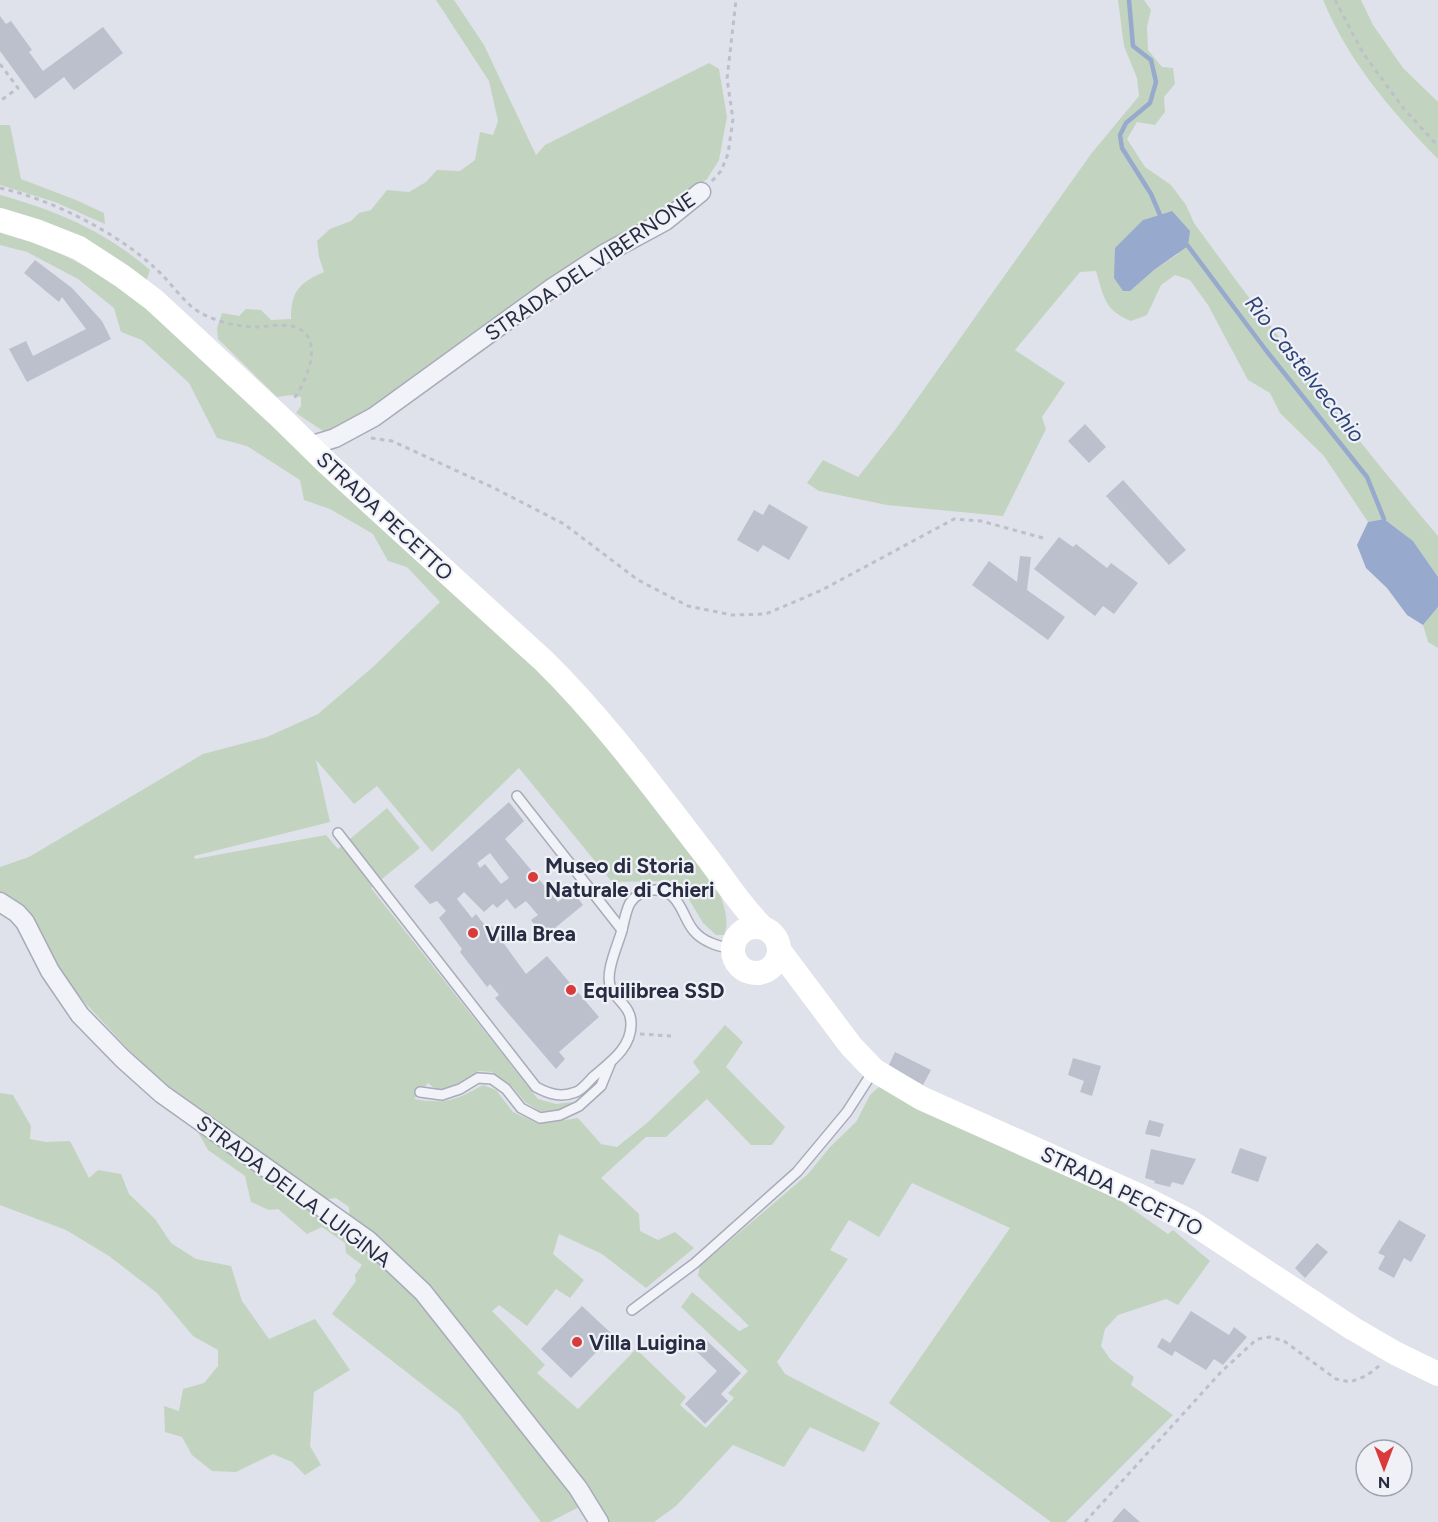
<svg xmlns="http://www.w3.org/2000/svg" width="1438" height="1522" font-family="Figtree,sans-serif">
  <rect width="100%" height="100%" fill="#dfe2ea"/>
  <g fill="#c2d4c0" fill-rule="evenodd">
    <path d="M436,0h18l30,45 52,110 9,-10 164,-82 10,6 8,48 -8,43 -12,19 -43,36 -295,198 -29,16 -17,2 -27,-18 5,-7v-9l-10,-2 -14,2 -59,-58 -1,-11 5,-15 17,3 7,-7 15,1 10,10 20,-1c0,-28 8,-36 33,-47l-5,-15 -2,-16 13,-12 21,-8 8,-8 12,-3 16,-20 22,2 17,-10 11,-12 23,1 15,-11 5,-28 13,3 5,-14 -9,-40z"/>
    <path d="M1118,0h26l7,10 -4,17 1,23 14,17 11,1 2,16 -11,13 1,15 -10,13 -18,-3 -10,17 18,28 26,18 15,20 8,18c78,107 158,212 244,313v41l-25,-36 -29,-22 -16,3 -44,-66 -44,-43 -10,-20 -22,-13 -40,-75 -18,-25 -15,-5 -14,10 -14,30 -16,6c-27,-11 -27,-24 -35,-50l-16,1 -65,78 50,33 -23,34 4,12 -43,87 -116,-11 -68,-14 -12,-8 16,-23 35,17 37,-47 196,-276 48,-58 -2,-18 -13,-32zM1172,211l6,43 -24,16 -24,21 13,-71z"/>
    <path d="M1323,0h38l12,25 30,43 35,34v57c-46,-47 -89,-97 -115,-159z"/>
    <polygon points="0,125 10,125 21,179 76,200 104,213 105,224 55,202 0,185"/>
    <path d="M0,195c56,15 106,37 150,75l-5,15 -145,-73z"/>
    <path d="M0,228l44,17 64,33 43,29 387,359 61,64 113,145c7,17 20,43 12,60h-8l-13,-12 -19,-32 -22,-10 -50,1 -93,-114 -87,84 -55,-66 -23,18 -38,-44 14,62 -136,34 1,3 131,-24 12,14 49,-41 33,40 -49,40 167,211 18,5 16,-2 -9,7 -19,5 -19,-12 -13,-16 -20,-14 -13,-1 -16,10 -24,11 -11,-9 -14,16c33,5 40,2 69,-14l13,5 17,22 26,12 39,-6 23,26 16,3 30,-24 53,-51 -7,-10 32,-37 18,17 -17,25 59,60 -13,18h-21l-44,-46 -41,38h-20l-45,41 38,36 1,17 18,9 17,-8 19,16 -48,40 -44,-34 -43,-20 -6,20 31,26 -14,18 -14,-9 -29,37 -28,-21 -7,6 53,54 -8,8 41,36 58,-60 50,48 -6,8 26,23 28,-30 -6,-5 20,-22 -67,-64 11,-15 47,39 10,-5 -51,-50 2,-10 108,-92 22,-27 26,-25 14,-27 10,-9 225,104 63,44 5,-4 37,31 -32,44 -12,-6 -48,16 -13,14 -4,17 10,14 23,17 -3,8 42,30 -107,107h-15l-162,-119 121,-175 -98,-45 -33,54 -30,-17 -19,30 18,9 -71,103 8,12 95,49 -16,29 -54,-25 -26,40 -51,-22 -57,61 -22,16h-47l-19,-33 -238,-268 -1,-14 -13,-9 -16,2 -152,-108 -106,-114 -62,-84v-27l29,-10 174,-103 64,-17 51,-23 55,-47 67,-65 -33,-35 -19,-6 -15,-27 -43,-25 -26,-9 -4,-20 -53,-34 -30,-8 -28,-55 -47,-43 -21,-8 -7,-24 -36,-29 -51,-27 -27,-7z"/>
    <polygon points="1438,607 1438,648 1428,642 1423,625"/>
    <polygon points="0,1093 13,1095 31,1126 30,1139 46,1142 70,1141 89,1178 98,1170 121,1174 129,1194 155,1219 171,1243 196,1259 231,1266 242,1301 269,1339 315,1319 350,1370 314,1392 310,1446 321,1465 305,1475 292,1462 273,1454 236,1472 212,1471 192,1455 182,1437 165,1432 164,1406 179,1411 183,1389 204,1383 218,1366 218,1350 193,1336 157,1293 109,1256 66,1230 0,1205"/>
    <polygon points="195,1127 373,1254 411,1289 454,1347 555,1470 581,1506 550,1522 541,1522 459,1413 332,1314 356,1281 355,1275 362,1265 346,1253 345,1243 322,1227 307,1234 278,1209 269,1210 251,1202 245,1176 208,1150"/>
  </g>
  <g fill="#97a9cd">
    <polygon points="1172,211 1190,231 1188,246 1154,270 1130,291 1123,291 1114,278 1115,248 1143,220"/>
    <polygon points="1384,519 1413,541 1438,577 1438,607 1423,625 1407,615 1387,588 1366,568 1357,545 1368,522"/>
  </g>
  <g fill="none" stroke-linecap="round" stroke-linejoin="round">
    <g stroke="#97a9cd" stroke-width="4.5">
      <polyline points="1129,0 1133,46 1151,60 1156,82 1150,103 1126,123 1120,135 1122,148 1151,194 1160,215"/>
      <polyline points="1188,246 1265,349 1367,477 1384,519"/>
    </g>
  </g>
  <g fill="#bcc0cd" fill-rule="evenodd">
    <polygon points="0,16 6,24 11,21 32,50 29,52 43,71 103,27 123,53 74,90 64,77 35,99 0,51"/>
    <polygon points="35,260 72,288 102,321 111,339 27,382 9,349 26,341 33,356 86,329 62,297 59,302 24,273"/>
    <polygon points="1085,424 1106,447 1089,463 1068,441"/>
    <polygon points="1123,480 1186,550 1169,565 1106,496"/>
    <polygon points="769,504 808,527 789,560 763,545 758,552 737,540 754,510 763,515"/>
    <polygon points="1059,537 1073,547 1076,544 1107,568 1111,563 1138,583 1114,614 1103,606 1095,616 1034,569"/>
    <polygon points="1020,556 1031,557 1027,590 1065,617 1048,640 972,585 989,561 1017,582"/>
    <path d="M509,802l15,19 -19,18 53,63 14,-12 11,15 -39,32 -13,-17 7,-5 -12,-14 -11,8 -8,-10 -10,9 -4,-4 -9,8 -20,-20 -7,7 15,19 4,-4 11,14 4,-2 35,48 21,-18 52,61 -40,35 6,7 -9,10 -61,-71 4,-3 -9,-11 -3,3 -27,-35 2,-3 -23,-31 7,-7 -9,-10 -7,3 -16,-18zM490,853l19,25 -8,6 -16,-20 -5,4 -3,-5z"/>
    <polygon points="895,1052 931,1070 923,1085 888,1067"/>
    <polygon points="1073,1058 1101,1066 1092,1096 1080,1092 1084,1081 1068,1075"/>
    <polygon points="1149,1120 1164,1124 1160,1137 1145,1134"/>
    <polygon points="1240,1148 1267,1157 1258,1182 1231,1173"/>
    <polygon points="1151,1149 1196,1159 1183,1185 1172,1182 1170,1187 1154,1183 1155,1181 1145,1178"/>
    <polygon points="1399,1220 1426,1235 1411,1262 1404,1258 1394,1278 1378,1269 1385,1256 1378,1253"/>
    <polygon points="1317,1243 1328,1252 1305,1278 1295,1268"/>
    <polygon points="582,1306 613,1335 571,1378 541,1349"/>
    <polygon points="1191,1311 1229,1335 1234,1327 1247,1337 1223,1365 1214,1359 1206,1370 1175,1351 1172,1356 1157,1347 1162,1338 1170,1343"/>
    <polygon points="704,1338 741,1373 721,1394 728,1401 705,1424 685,1404 717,1371 694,1349"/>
    <polygon points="1124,1508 1140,1522 1112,1522"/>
  </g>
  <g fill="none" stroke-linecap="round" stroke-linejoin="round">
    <defs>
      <g id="lane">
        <path d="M338,833l198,254c13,7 25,11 40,5 6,-2 12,-10 17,-15 16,-14 39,-29 38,-54 0,-16 -14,-22 -20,-35 -7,-14 7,-43 11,-58l-105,-134"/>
        <path d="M622,930c2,-8 4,-20 8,-27 10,-15 34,-18 45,-4 8,9 11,23 19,32 9,11 24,15 38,18"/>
        <polyline points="420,1092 442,1095 460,1089 478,1078 492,1079 506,1089 521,1108 540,1118 560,1115 579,1106 601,1086 610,1064"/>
        <polyline points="632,1310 695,1263 797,1172 847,1112 874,1070"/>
      </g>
      <g id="street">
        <polyline points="309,446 335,438 374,417 552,288 604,254 665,221 701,192"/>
        <polyline points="0,902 17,913 25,922 50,971 80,1015 123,1059 162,1094 368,1240 423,1292 578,1488 599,1522"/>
      </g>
    </defs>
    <use href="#lane" stroke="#a8abb8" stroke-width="12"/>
    <use href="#street" stroke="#a8abb8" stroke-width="21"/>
    <g stroke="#bdbfc9" stroke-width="3" stroke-dasharray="4.5 4.5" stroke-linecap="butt">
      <polyline points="1335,0 1363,53 1404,109 1438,146"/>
      <polyline points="0,64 18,88 0,101"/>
      <polyline points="712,181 721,171 728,154 733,119 727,79 736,0"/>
      <path d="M0,188c51,11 118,45 156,81 14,12 29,36 45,44 16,9 35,13 53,14 16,0 39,-7 52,7 14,16 -2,53 -14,67"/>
      <polyline points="371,438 392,441 494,488 564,524 638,580 688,606 732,615 766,614 822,590 954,519 981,521 1043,538"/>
      <polyline points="640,1034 671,1036"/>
      <polyline points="1085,1522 1221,1372 1257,1339 1270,1337 1284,1341 1336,1379 1350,1382 1366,1376 1379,1366"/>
    </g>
    <use href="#lane" stroke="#f2f3f8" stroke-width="9"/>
    <use href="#street" stroke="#f2f3f8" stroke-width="18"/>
    <g stroke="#fff" stroke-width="24">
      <path d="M0,220l36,11 43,17 43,28 32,24 125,116 48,47 217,198c58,57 106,122 156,187 21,26 38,55 62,79"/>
      <circle cx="756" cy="950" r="23"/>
      <polyline points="779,950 851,1046 874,1070 921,1098 1140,1196 1191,1222 1352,1328 1395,1353 1438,1374"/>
    </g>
  </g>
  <g fill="#d93b3a" stroke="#eff1f7" stroke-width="2">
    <circle cx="533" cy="877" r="6"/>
    <circle cx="473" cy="933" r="6"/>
    <circle cx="571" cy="990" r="6"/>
    <circle cx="577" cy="1342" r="6"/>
  </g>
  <g text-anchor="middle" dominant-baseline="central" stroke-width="4.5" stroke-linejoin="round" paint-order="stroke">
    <g font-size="21" fill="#272c42" stroke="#eff1f7">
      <text transform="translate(590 266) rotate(-34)">STRADA DEL VIBERNONE</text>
      <text transform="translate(385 516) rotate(43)">STRADA PECETTO</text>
      <text transform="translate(294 1191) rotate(37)">STRADA DELLA LUIGINA</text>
      <text transform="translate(1122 1191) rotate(26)">STRADA PECETTO</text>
    </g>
    <g font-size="21" font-weight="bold" fill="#272c42" stroke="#eff1f7" text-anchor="start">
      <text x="545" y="865">Museo di Storia<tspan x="545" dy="24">Naturale di Chieri</tspan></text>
      <text x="485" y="933">Villa Brea</text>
      <text x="583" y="990">Equilibrea SSD</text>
      <text x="589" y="1342">Villa Luigina</text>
    </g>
    <g font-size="22" font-style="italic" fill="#2d437a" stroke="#eff1f7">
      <text transform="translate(1305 369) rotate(52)">Rio Castelvecchio</text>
    </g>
  </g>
  <g transform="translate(1384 1468) rotate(180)"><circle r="28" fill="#eff1f7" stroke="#9fa2af" stroke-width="1.5"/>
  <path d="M0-4.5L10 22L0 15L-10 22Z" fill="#d93b3a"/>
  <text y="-9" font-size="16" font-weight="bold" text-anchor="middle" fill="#272c42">N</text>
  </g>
</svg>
